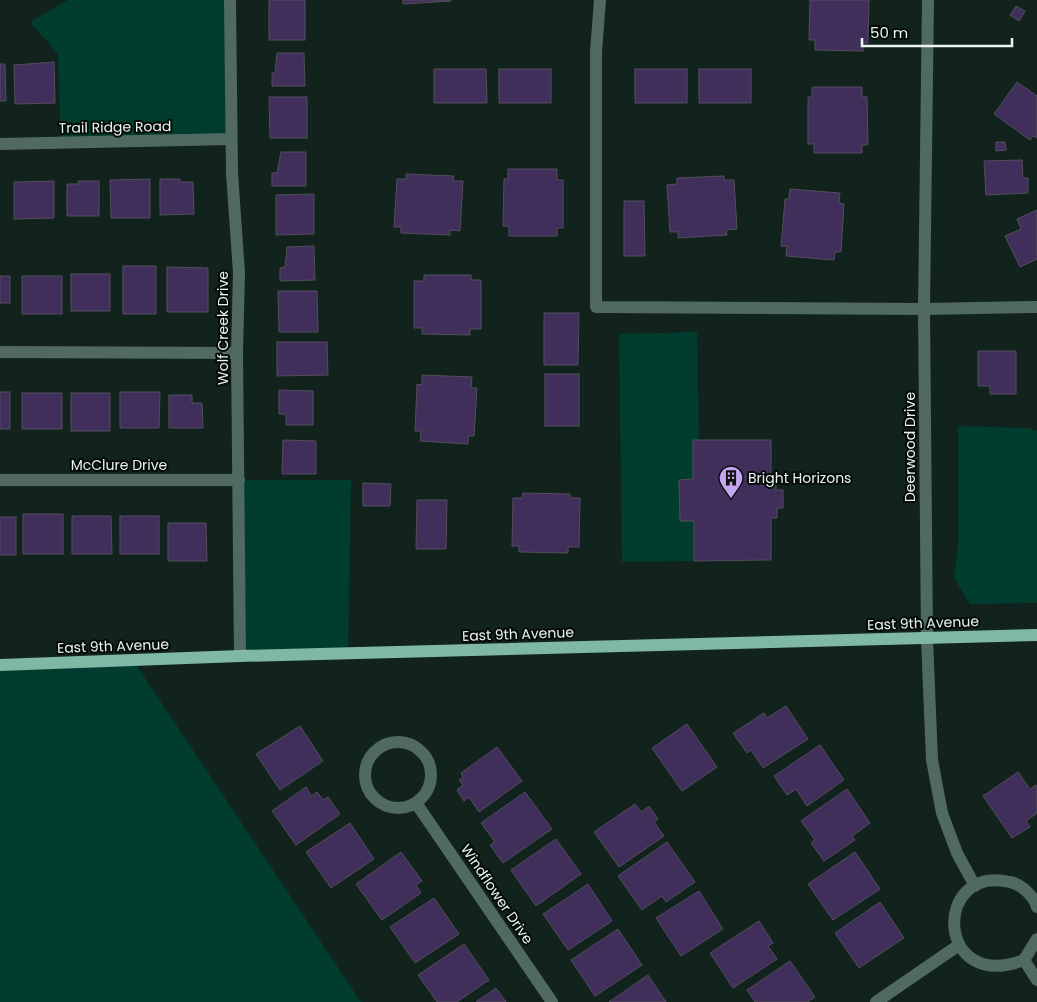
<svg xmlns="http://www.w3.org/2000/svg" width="1037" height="1002" font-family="Poppins,sans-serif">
  <rect width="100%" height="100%" fill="#12221d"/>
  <g fill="#003d2f">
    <polygon points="68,0 230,0 231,139 61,143 58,54 30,22"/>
    <polygon points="697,332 699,440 693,440 693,479 679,480 680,521 694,521 694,561 622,562 619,334"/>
    <polygon points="958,426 1028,428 1037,431 1037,603 970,604 954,578 958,546"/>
    <polygon points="239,480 351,480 348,653 240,656"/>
    <polygon points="133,660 361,1002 0,1002 0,665"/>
  </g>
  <g fill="#412f5b" stroke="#534e5d">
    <rect x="269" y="0" width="36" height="40"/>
    <polygon points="403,0 451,0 451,1 403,4"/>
    <polygon points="810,0 869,0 868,43 863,43 863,51 815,50 815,40 809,40"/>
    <polygon points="1016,6 1025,11 1019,21 1010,15"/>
    <polygon points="277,53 304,53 305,86 272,86 272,73 275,73"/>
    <polygon points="54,62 55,103 15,104 14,65"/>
    <polygon points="0,64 5,64 6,101 0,101"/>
    <polygon points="434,69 486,69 487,103 434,103"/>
    <rect x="499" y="69" width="52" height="34"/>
    <rect x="635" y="69" width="52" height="34"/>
    <rect x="699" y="69" width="52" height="34"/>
    <polygon points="1017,82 1037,96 1037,138 1033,136 1030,140 994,114"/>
    <polygon points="812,87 862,87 862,97 867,97 868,145 862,145 862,153 814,153 814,144 808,144 808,97 812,97"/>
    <polygon points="269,97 307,97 307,138 270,138"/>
    <polygon points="996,142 1005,142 1006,150 996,151"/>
    <polygon points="281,152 306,152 306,186 272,186 272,173 277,173"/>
    <polygon points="1022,160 1023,178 1028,178 1028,193 986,195 984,161"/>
    <polygon points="508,169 557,169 557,180 563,180 563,228 557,228 557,236 509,236 509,226 503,226 504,179 508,179"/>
    <polygon points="406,174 454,176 453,181 463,181 460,231 450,230 450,235 401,233 401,227 394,227 397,179 406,179"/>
    <polygon points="724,176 724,180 734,180 737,229 726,230 727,235 678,238 678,232 670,232 667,185 677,184 677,178"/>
    <polygon points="150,179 150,218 111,218 110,180"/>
    <polygon points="160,179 180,179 180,182 193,182 194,214 160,215"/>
    <polygon points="54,181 54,218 14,219 14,182"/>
    <polygon points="78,181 99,181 99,216 67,216 67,184 78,184"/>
    <polygon points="790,189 840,193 839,203 844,204 841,252 835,252 834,260 786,256 787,246 781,246 785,199 789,199"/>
    <polygon points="314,194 314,234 276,235 276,195"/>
    <polygon points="624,201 644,201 645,256 624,256"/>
    <polygon points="1037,210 1037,259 1020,267 1005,236 1021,229 1017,219"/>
    <polygon points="314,246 315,280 280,281 280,268 285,267 287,247"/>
    <rect x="123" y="266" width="33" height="48"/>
    <polygon points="167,267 208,268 208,312 167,312"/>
    <rect x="71" y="274" width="39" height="37"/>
    <polygon points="424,275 471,275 471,280 481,280 481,329 470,329 470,335 422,334 422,328 414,328 414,281 424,281"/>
    <rect x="0" y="276" width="10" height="27"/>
    <rect x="22" y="276" width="40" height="38"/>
    <polygon points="278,291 317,291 318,332 279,332"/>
    <polygon points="544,313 579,313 578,365 544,365"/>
    <polygon points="277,342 327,342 328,375 277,376"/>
    <polygon points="978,351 1016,351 1016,394 990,394 990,386 978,386"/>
    <rect x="545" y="374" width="34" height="52"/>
    <polygon points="422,375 472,377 471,388 477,388 474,436 468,436 468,444 420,441 421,431 415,431 417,384 422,385"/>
    <polygon points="279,390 313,391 313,425 286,425 286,414 279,414"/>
    <rect x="0" y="392" width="10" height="37"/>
    <polygon points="120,392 160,392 159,428 120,428"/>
    <rect x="22" y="393" width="40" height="36"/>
    <rect x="71" y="393" width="39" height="38"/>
    <polygon points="169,395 192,395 192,403 202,403 203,428 169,428"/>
    <polygon points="283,440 316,441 316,474 282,474"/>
    <polygon points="693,440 771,440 771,479 776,479 776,490 783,490 783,508 777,508 777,518 771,518 771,560 694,561 694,521 680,521 679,480 693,479"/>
    <polygon points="363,483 391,484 390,506 363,506"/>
    <polygon points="523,493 570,494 570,498 580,498 579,547 568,547 568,553 519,552 519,546 512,546 513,498 522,498"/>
    <polygon points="417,500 447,500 446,549 416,549"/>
    <rect x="23" y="514" width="40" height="40"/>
    <polygon points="72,516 111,516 112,554 72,554"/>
    <rect x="120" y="516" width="39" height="38"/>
    <rect x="0" y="517" width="16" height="38"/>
    <polygon points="168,523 206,523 207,561 168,561"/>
    <polygon points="786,706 808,739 763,768 751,750 747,753 733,733 764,713 767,718"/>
    <polygon points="687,724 717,767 682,791 652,748"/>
    <polygon points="300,726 323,761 280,790 256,754"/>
    <polygon points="820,745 844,780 807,806 796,789 787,795 774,776"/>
    <polygon points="497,747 522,781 479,812 469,797 464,801 457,790 463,785 459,780 463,777 461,773"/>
    <polygon points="1018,772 1030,789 1036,785 1037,787 1037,813 1026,821 1030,827 1012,838 983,796"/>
    <polygon points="306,787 311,796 317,792 323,800 328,797 340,814 296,845 272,811"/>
    <polygon points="847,789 870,823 852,836 855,840 824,861 811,843 815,840 801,821"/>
    <polygon points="525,792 552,829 503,863 490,845 495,842 481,823"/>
    <polygon points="635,804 641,812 649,806 658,819 654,822 664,836 619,867 594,832"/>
    <polygon points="350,823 374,859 331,888 306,852"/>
    <polygon points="556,839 581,874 536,906 511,870"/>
    <polygon points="667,842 695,882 666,902 662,896 642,910 618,876"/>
    <polygon points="401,852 422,881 416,885 421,893 382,920 356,884"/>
    <polygon points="855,852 880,889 833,920 808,884"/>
    <polygon points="588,884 612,921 568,950 543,914"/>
    <polygon points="699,891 723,929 681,956 656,918"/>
    <polygon points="434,898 459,934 415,963 390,927"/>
    <polygon points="880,902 904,938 859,968 835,933"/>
    <polygon points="759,921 773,943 768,946 777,959 733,988 710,953"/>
    <polygon points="618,929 642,965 595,996 571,960"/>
    <polygon points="464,944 489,980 457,1002 437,1002 418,975"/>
    <polygon points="790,961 815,997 808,1002 755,1002 747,990"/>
    <polygon points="648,975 666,1002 609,1002"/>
    <polygon points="496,988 506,1002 476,1002"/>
  </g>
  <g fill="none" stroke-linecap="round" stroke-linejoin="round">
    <g stroke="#506a61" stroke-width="12">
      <polyline points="230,0 232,173 239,273 237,353 240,656"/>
      <polyline points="600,0 596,52 596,307 924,309 1037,307"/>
      <polyline points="928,0 924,309 927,639 932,760 942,813 957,853 975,886"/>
      <polyline points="0,144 231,139"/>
      <polyline points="0,352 237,353"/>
      <polyline points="0,480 239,480"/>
      <circle cx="398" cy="775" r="33"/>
      <polyline points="416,803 552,1002"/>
      <path d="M1037,907c-3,-11 -16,-23 -27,-25 -78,-18 -75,112 14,78l13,-21"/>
      <polyline points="1024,960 1037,980"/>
      <polyline points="876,1002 959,945"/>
    </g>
    <polyline stroke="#7fb8a5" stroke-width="12" points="0,665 240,656 1037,635"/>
  </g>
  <defs>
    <symbol id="building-pin" viewBox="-11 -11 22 30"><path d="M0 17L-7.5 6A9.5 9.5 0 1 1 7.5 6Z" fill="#c3a7f2" stroke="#040a08"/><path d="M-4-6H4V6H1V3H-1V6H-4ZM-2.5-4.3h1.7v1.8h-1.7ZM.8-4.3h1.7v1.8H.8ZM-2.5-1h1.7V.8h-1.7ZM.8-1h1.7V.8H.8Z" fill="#111"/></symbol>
  </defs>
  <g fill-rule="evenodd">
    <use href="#building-pin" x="717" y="464" width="28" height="38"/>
  </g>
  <g text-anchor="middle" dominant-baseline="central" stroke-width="4" stroke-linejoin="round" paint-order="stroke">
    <g font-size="14" fill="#eaf5f1" stroke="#040a08">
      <text transform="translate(115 127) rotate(-1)">Trail Ridge Road</text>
      <text transform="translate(223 328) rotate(-90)">Wolf Creek Drive</text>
      <text transform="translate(910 447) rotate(-90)">Deerwood Drive</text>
      <text x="119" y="465">McClure Drive</text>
      <text transform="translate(923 623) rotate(-2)">East 9th Avenue</text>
      <text transform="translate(518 634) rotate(-2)">East 9th Avenue</text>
      <text transform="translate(113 646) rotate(-2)">East 9th Avenue</text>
      <text transform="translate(497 894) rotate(56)">Windflower Drive</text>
    </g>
    <g font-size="14" fill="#eaf5f1" stroke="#040a08" text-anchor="start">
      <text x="748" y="478">Bright Horizons</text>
    </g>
  </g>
  <path d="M862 38v8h150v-8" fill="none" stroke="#eaf5f1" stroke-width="2.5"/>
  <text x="870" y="38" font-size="15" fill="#eaf5f1" stroke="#040a08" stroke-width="4" paint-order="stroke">50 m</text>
</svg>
